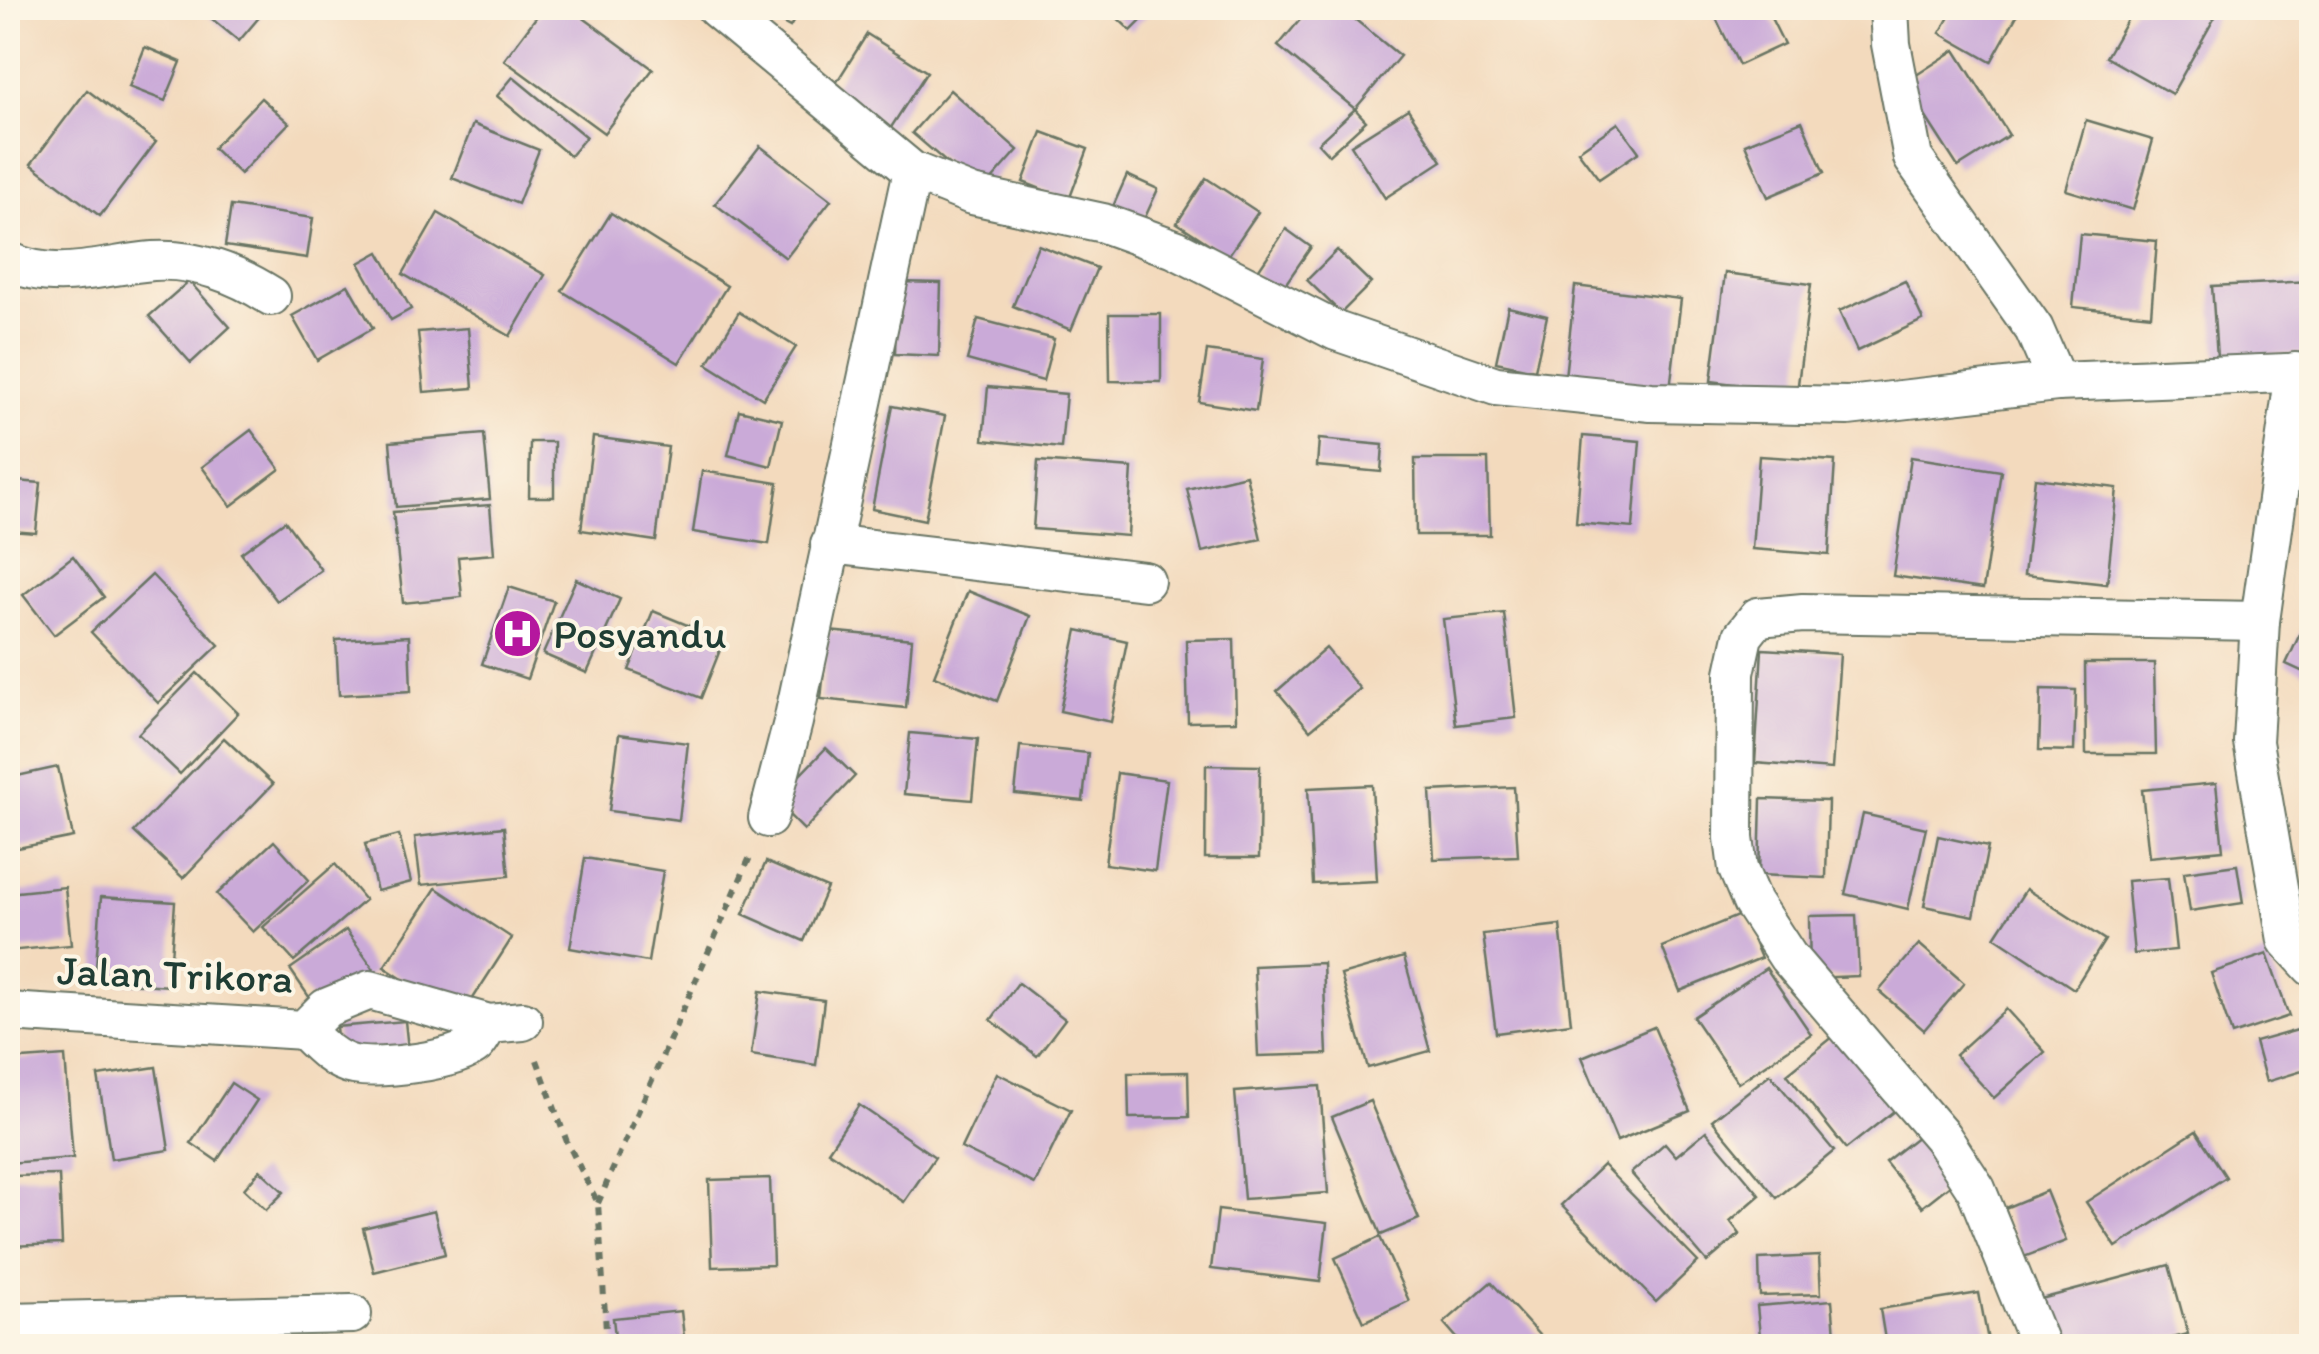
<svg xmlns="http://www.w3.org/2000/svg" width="2319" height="1354" font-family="Itim,sans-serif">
  <rect width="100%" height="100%" fill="#fcf5e5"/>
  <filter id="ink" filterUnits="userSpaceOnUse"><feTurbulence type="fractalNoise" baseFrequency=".01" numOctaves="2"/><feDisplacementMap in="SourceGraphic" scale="20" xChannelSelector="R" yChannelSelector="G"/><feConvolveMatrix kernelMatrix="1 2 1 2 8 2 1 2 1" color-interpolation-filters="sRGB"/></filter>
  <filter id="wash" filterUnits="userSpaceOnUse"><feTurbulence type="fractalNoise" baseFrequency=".0048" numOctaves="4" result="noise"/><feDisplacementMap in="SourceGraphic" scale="40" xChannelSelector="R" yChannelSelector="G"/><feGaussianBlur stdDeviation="2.25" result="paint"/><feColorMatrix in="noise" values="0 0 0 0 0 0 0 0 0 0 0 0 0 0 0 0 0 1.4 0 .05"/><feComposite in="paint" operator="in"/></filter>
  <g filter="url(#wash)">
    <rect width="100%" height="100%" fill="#f3dabd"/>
    <g id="blocks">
      <g fill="#caaad8">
        <polygon points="211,8 267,8 239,41 206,14"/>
        <polygon points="543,8 570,8 653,69 604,133 504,60"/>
        <polygon points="755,8 801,8 790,27"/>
        <polygon points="1107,8 1154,8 1131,31"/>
        <polygon points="1310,8 1341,8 1400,56 1355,109 1278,46"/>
        <polygon points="1711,8 1766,8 1784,44 1739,65"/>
        <polygon points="1954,8 2021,8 1991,62 1940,33"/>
        <polygon points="2134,8 2220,8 2172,94 2106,57"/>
        <polygon points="867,34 927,72 890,129 831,91"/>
        <polygon points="145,47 181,62 165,101 129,87"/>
        <polygon points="1955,50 2009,135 1958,167 1904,83"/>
        <polygon points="513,77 586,137 570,156 497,96"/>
        <polygon points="87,90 156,142 100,216 31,164"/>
        <polygon points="950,90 1018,150 981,192 912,133"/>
        <polygon points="261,98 289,123 240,174 213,148"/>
        <polygon points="1355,109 1366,121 1329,155 1318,143"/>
        <polygon points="1408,109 1442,161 1385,198 1351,145"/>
        <polygon points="2086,120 2153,140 2133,210 2066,190"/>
        <polygon points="1802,121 1824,173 1768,197 1745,144"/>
        <polygon points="1618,123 1639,152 1599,179 1578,151"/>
        <polygon points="473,124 539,150 518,204 452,178"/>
        <polygon points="1042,132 1088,149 1069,200 1023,182"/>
        <polygon points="760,146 831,200 786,258 715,204"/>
        <polygon points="1127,175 1158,189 1142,224 1111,211"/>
        <polygon points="1206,178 1258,212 1228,256 1177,223"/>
        <polygon points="231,206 313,218 307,258 225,246"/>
        <polygon points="438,213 545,275 510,336 403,274"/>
        <polygon points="611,213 727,286 679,363 562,291"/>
        <polygon points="1286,229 1311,247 1280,292 1255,275"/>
        <polygon points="2080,234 2157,241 2151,315 2073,307"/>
        <polygon points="1038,245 1097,268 1071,330 1013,306"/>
        <polygon points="1337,250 1371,283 1341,313 1307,280"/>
        <polygon points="379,252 411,309 391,320 359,263"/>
        <polygon points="1725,273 1811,284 1797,392 1711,381"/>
        <polygon points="189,281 230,327 191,363 149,316"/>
        <polygon points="1905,281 1923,320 1857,351 1839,311"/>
        <polygon points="2312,281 2312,353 2217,357 2212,286"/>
        <polygon points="897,282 941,283 939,356 895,354"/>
        <polygon points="348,285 373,328 317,360 292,316"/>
        <polygon points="1575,286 1681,299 1670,389 1565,377"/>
        <polygon points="1508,307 1547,316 1535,370 1496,362"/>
        <polygon points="739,312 796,347 763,399 707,364"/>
        <polygon points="1109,314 1161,314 1161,382 1110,381"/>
        <polygon points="978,319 1054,339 1043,381 967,360"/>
        <polygon points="468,328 473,388 424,392 418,332"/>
        <polygon points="1207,351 1263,359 1256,411 1199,402"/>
        <polygon points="988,387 1066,394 1061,448 983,440"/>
        <polygon points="892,406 945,416 925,520 872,509"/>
        <polygon points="739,410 782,420 771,466 728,455"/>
        <polygon points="251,430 280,469 231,506 202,467"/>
        <polygon points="484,434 490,499 396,507 390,442"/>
        <polygon points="1583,436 1640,441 1633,528 1576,523"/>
        <polygon points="593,437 668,447 656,541 581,530"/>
        <polygon points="1319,439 1383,445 1381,472 1317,466"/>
        <polygon points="530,442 554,442 554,497 529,497"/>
        <polygon points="1759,456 1835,461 1829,555 1752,549"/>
        <polygon points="1911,457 2001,471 1983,589 1893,576"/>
        <polygon points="1415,459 1488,459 1490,535 1416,535"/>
        <polygon points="1038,461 1132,468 1128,536 1033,529"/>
        <polygon points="702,471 778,483 769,544 693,532"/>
        <polygon points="1246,475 1261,539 1202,552 1187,489"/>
        <polygon points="2035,478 2117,488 2107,584 2024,575"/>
        <polygon points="16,481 41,483 36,533 11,531"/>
        <polygon points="490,505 494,554 458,557 462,597 403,603 393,512"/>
        <polygon points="285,521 321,570 277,601 241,553"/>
        <polygon points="73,556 104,597 54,635 23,595"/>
        <polygon points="152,575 219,645 158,703 91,632"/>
        <polygon points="576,579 620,599 587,673 543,654"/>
        <polygon points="509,587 554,601 527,679 482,664"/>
        <polygon points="968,591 1030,616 997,701 934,676"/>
        <polygon points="2312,608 2312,676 2286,664"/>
        <polygon points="653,611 724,640 701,698 629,670"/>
        <polygon points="1504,613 1516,718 1456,725 1443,619"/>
        <polygon points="1077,630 1127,641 1111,722 1060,711"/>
        <polygon points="828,631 912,639 906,708 821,699"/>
        <polygon points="409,636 411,691 339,695 336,640"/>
        <polygon points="1234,639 1236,721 1188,722 1186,640"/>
        <polygon points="1326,648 1360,689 1310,730 1277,691"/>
        <polygon points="1762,649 1840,654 1832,769 1755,763"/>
        <polygon points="2085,663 2154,663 2156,754 2086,754"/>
        <polygon points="197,673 238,713 180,774 138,734"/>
        <polygon points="2041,689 2076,690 2074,751 2039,750"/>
        <polygon points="910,733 978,739 972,800 904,794"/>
        <polygon points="619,734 688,743 679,820 609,811"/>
        <polygon points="224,738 273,784 183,878 134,832"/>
        <polygon points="1020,746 1088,753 1083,801 1015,794"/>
        <polygon points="826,748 855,776 804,830 775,801"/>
        <polygon points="1206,765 1260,766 1259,858 1205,858"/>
        <polygon points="58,767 73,837 8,850 8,778"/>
        <polygon points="1117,773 1167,780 1155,871 1105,864"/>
        <polygon points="2216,783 2223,850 2149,857 2142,790"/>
        <polygon points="1372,785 1377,881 1313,884 1308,788"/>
        <polygon points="1514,787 1518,856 1434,859 1430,791"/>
        <polygon points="1761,799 1828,801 1826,878 1759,875"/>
        <polygon points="1863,814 1926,828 1908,909 1845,894"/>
        <polygon points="504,827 509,876 421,885 415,837"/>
        <polygon points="399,835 411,882 377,891 365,844"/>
        <polygon points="1938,836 1988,847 1974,916 1924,906"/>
        <polygon points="274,841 309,880 253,932 217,894"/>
        <polygon points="585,858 663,871 648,962 570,948"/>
        <polygon points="766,862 827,888 804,941 743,914"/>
        <polygon points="335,864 365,900 294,961 263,927"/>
        <polygon points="2237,865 2243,903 2190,911 2184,872"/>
        <polygon points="2168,878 2176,950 2134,954 2127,881"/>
        <polygon points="65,887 71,945 8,951 8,893"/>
        <polygon points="436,888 512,938 461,1017 384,967"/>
        <polygon points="2026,889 2105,940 2074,989 1995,937"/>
        <polygon points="101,897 175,902 169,986 95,981"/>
        <polygon points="1742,914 1761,958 1680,991 1662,947"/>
        <polygon points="1856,915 1859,976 1810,978 1809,916"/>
        <polygon points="1560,925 1571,1023 1496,1033 1483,934"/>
        <polygon points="346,930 375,971 318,1010 290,969"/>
        <polygon points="1919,944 1964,983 1924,1030 1879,991"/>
        <polygon points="2267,954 2289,1016 2232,1035 2211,973"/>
        <polygon points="1404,957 1430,1051 1368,1068 1341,975"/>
        <polygon points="1323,963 1327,1054 1258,1056 1254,966"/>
        <polygon points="1766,968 1811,1034 1738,1083 1693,1017"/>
        <polygon points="1018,983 1065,1019 1037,1056 991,1020"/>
        <polygon points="760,991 824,1000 816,1065 751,1055"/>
        <polygon points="2006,1009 2045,1052 1994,1098 1955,1055"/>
        <polygon points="405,1021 408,1049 339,1055 336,1027"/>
        <polygon points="2312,1026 2312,1068 2266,1082 2255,1042"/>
        <polygon points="1654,1027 1690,1111 1617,1141 1582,1057"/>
        <polygon points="1839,1032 1899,1107 1846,1149 1787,1074"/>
        <polygon points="65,1056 73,1158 8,1163 8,1060"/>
        <polygon points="156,1067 169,1150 111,1159 98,1076"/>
        <polygon points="1188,1072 1189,1117 1129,1118 1128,1073"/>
        <polygon points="997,1073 1071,1110 1035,1184 961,1148"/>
        <polygon points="1770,1074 1834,1151 1777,1198 1712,1120"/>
        <polygon points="231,1083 257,1100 217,1161 191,1143"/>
        <polygon points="1320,1086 1328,1193 1244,1199 1235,1092"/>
        <polygon points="1370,1101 1419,1219 1381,1235 1332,1117"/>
        <polygon points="859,1105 935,1157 904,1202 828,1151"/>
        <polygon points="1706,1131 1760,1195 1730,1221 1740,1234 1707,1262 1631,1173 1665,1143 1676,1156"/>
        <polygon points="2196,1131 2226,1177 2116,1247 2086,1202"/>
        <polygon points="1918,1136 1955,1181 1922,1207 1885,1162"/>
        <polygon points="1603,1165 1698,1262 1656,1302 1561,1205"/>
        <polygon points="260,1170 284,1192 266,1210 244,1189"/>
        <polygon points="59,1175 62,1244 8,1246 8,1176"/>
        <polygon points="770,1178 773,1265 712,1267 709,1180"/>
        <polygon points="2046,1191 2066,1241 2024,1257 2005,1208"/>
        <polygon points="1218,1210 1327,1223 1320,1282 1211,1269"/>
        <polygon points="434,1211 445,1254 374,1272 363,1228"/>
        <polygon points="1380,1237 1409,1301 1364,1322 1335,1258"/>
        <polygon points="1819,1256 1821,1294 1760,1296 1759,1259"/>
        <polygon points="2169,1265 2188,1334 2142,1346 2054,1346 2041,1299"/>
        <polygon points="1491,1282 1549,1346 1464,1346 1444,1323"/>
        <polygon points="1979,1293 1989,1346 1886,1346 1880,1309"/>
        <polygon points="1832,1300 1836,1346 1761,1346 1757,1306"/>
        <polygon points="681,1311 685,1346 616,1346 613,1318"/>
        <polygon points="345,1341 346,1346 299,1346 299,1343"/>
      </g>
    </g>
  </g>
  <g filter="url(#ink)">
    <use href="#blocks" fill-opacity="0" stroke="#697464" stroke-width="2.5"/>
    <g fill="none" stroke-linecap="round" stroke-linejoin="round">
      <defs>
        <g id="minor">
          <polyline points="716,8 912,171 972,195 1103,223 1175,249 1336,331 1496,386 1651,402 1848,406 2057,382 2312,372"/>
          <polyline points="1889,8 1891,44 1913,158 2034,329 2057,382"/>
          <path d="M8,261c48,23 95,4 145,0 42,-3 84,13 118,35"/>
          <polyline points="2295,372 2260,621 2253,742 2287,940 2312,967"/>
          <polyline points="830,544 1145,581"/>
          <polyline points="768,818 793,722 912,171"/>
          <polyline points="8,1012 304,1030 326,1008 370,990 489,1024 523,1021"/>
          <path d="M304,1030c14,14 31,32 50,35 26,5 103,-4 122,-21 5,-5 9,-14 13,-20"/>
          <polyline points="8,1322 352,1314"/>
          <polyline points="2040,1346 1976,1189 1942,1137 1788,957 1752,902 1738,869 1734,838 1735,673 1743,636 1758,617 1803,613 2260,621"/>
        </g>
      </defs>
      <use href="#minor" stroke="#697464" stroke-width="42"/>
      <g stroke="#697464" stroke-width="6" stroke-dasharray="8 8" stroke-linecap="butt">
        <polyline points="537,1060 567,1142 598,1203 607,1346"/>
        <polyline points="598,1203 750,857"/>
      </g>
      <use href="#minor" stroke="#fff" stroke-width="38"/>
    </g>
  </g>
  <defs>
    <symbol id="hospital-disc" viewBox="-11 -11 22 22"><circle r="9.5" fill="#b5179e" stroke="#fcf5e5"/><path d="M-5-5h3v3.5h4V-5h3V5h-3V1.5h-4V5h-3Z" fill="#fff"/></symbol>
  </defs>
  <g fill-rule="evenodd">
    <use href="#hospital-disc" x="490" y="606" width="55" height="55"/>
  </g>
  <g text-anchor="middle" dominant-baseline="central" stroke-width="8" stroke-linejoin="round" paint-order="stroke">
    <g font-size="42" fill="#1f3d34" stroke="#fcf5e5" text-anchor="start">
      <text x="553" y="633">Posyandu</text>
    </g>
    <g font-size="42" fill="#1f3d34" stroke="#fcf5e5">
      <text transform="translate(175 974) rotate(2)">Jalan Trikora</text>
    </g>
  </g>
  <rect width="2319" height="1354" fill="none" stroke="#fcf5e5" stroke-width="40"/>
</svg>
